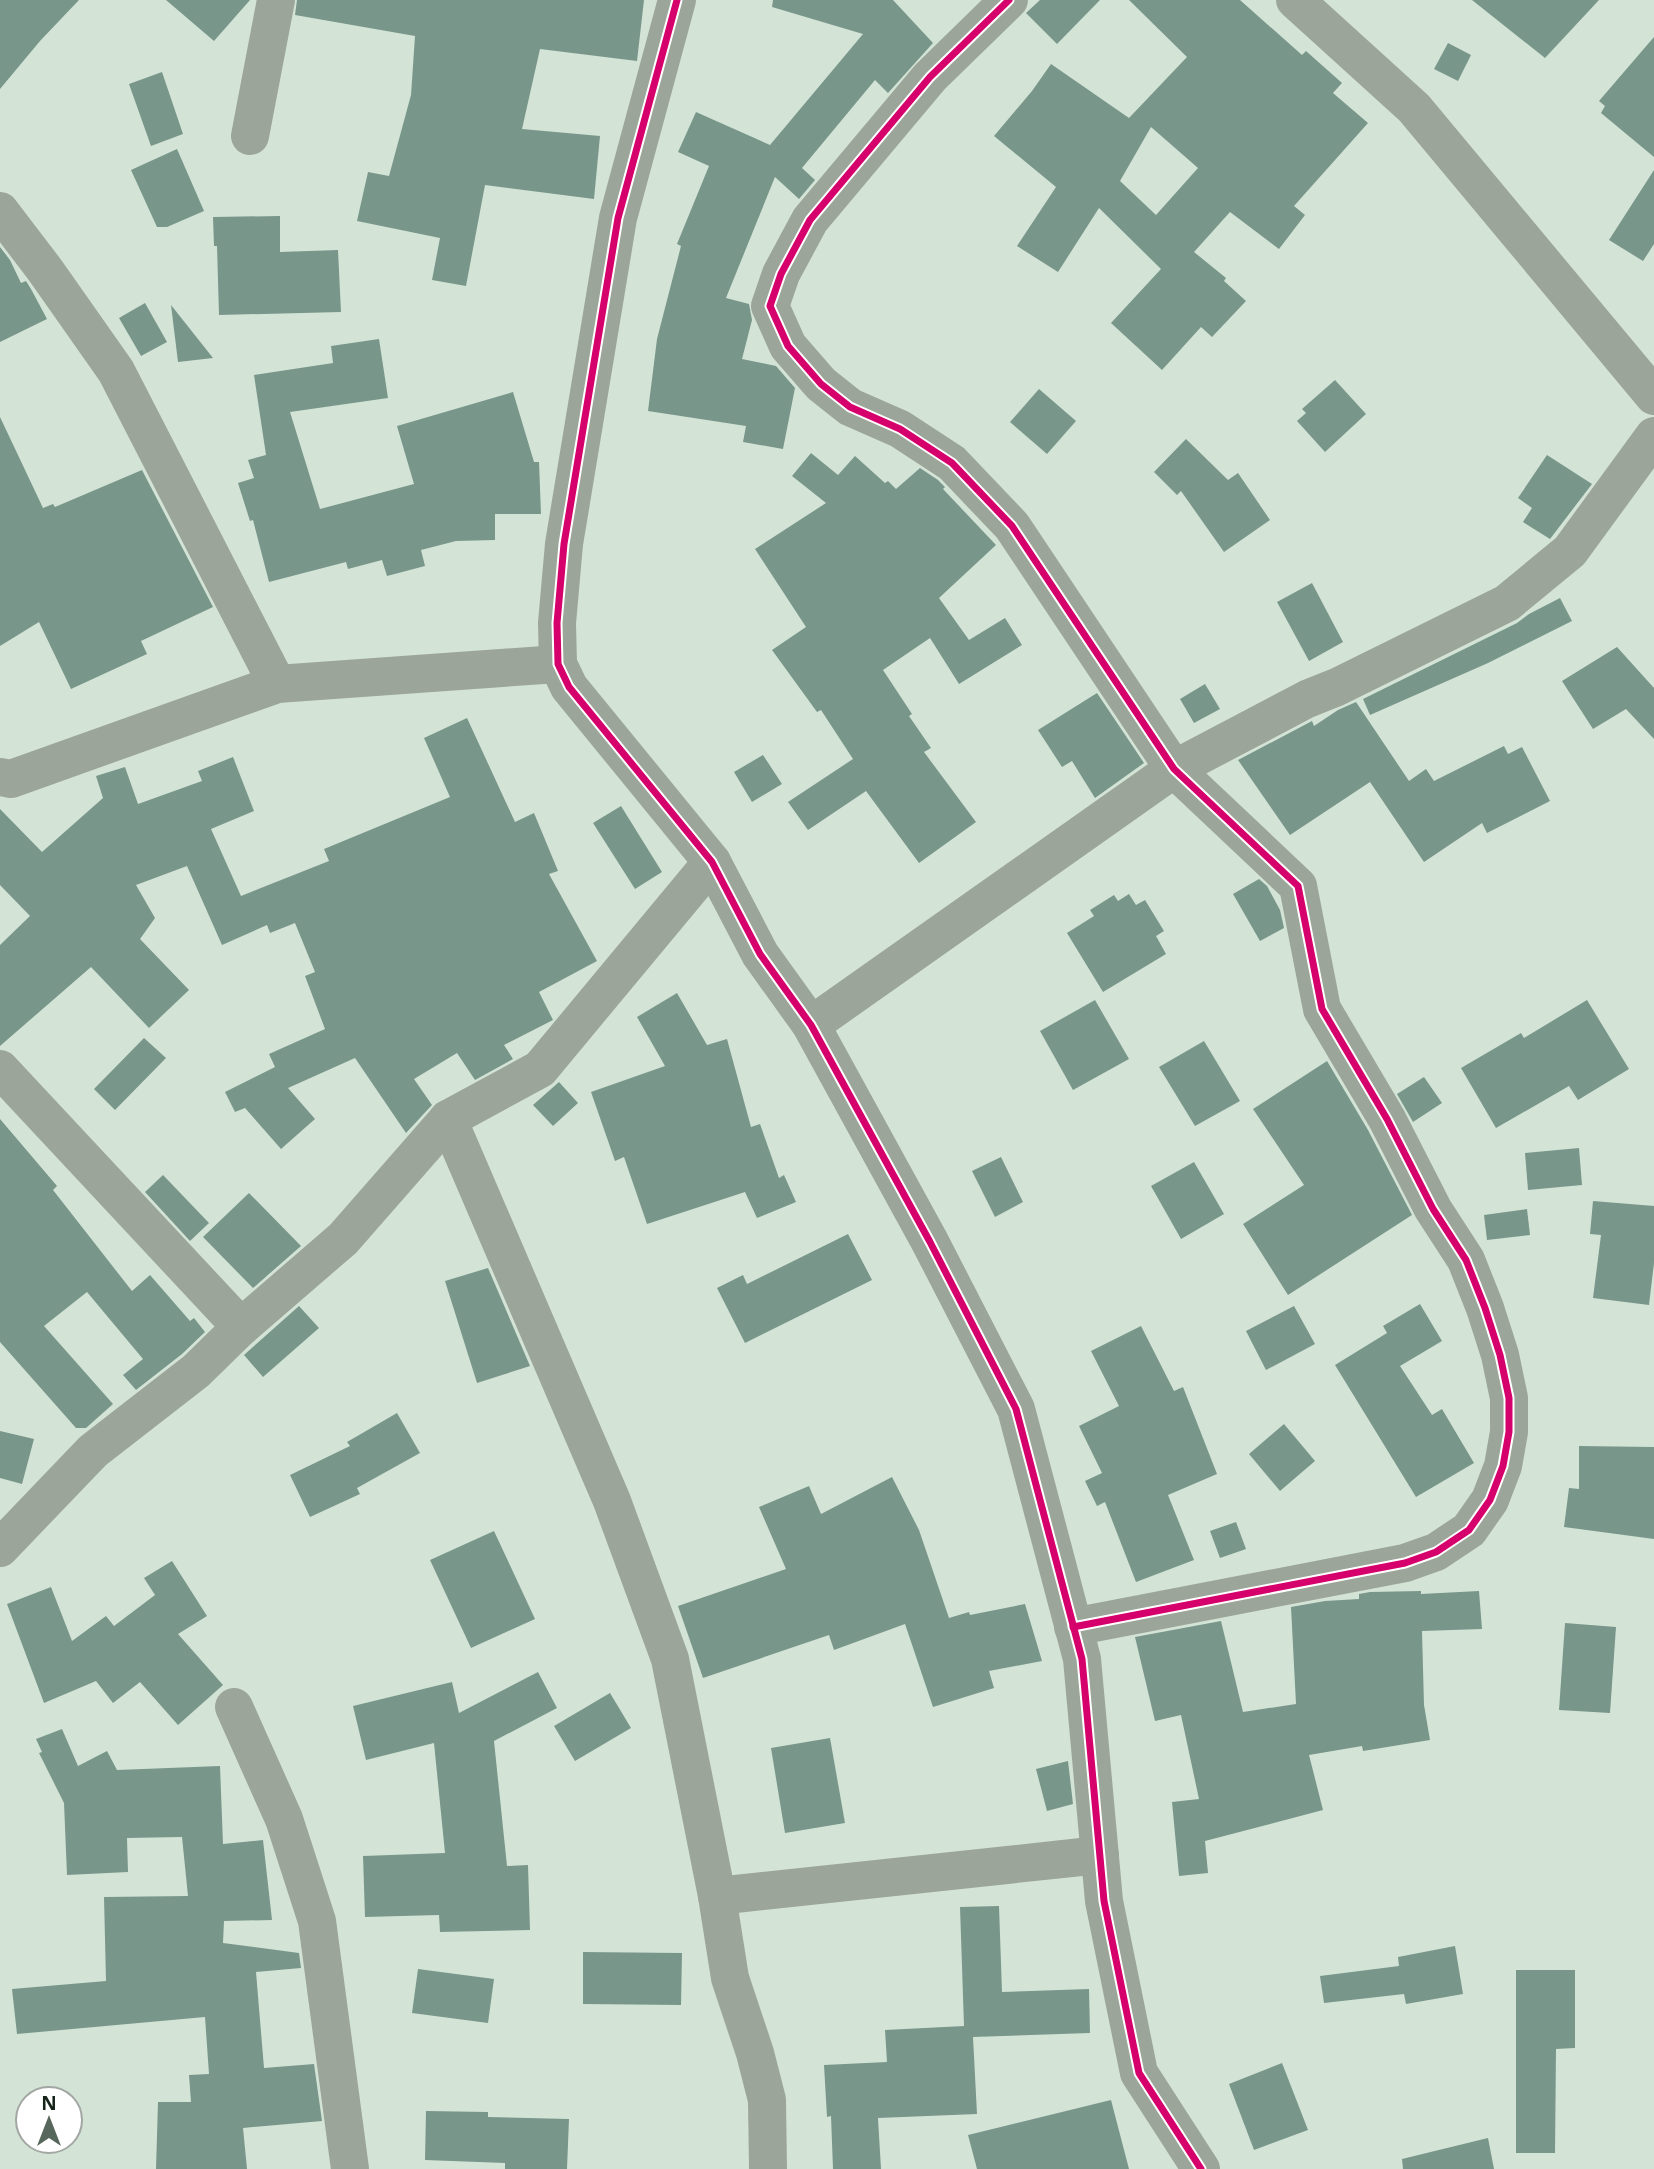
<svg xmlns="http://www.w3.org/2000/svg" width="1654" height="2169" font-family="'Noto Sans',sans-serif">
  <rect width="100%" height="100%" fill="#d3e4d6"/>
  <g fill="#79968b" fill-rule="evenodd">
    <polygon points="0,0 79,0 40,41 0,89"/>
    <polygon points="166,0 250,0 214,41"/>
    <polygon points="297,0 644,0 637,61 540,49 522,129 600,136 594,199 485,185 466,286 432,280 440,238 357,221 368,172 389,176 411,95 415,36 295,15"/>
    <polygon points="773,0 893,0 933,43 888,93 875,80 802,168 815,180 799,199 775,177 726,298 749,304 752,320 742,359 776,366 795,388 783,449 743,442 746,426 648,411 657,339 681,246 677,244 709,166 678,152 696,112 770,145 863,34 772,7"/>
    <polygon points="1040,0 1100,0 1057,44 1026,13"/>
    <path d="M1129,0h111l62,55 4,-4 36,32 -9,10 35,30 -74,83 11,9 -26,34 -49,-37 -36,40 32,26 -2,3 22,20 -34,36 -11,-10 -39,43 -51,-47 50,-54 -62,-61 -41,64 -41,-26 39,-59 -62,-51 38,-45 19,-27 78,54 58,-61zM1151,127l47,41 -42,47 -36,-34z"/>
    <polygon points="1472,0 1599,0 1545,58"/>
    <polygon points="1654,37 1654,157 1601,113 1605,106 1599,101"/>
    <polygon points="1448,43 1471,55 1458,81 1434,69"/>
    <polygon points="162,72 183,134 151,146 129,84"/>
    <polygon points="177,149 204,211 167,227 157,227 131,170"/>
    <polygon points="1654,170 1654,244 1643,261 1609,240"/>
    <polygon points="280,216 280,252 338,250 341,312 219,315 217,246 214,246 213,217"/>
    <polygon points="0,247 10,260 21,283 26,281 31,289 47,319 0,342"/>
    <polygon points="145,303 167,342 141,356 119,318"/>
    <polygon points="171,305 213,358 178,362"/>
    <polygon points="379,339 388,398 290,412 320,509 414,484 397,426 513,392 534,462 539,462 541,514 495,514 495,540 456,541 421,550 425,566 387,576 382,560 348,569 346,562 269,582 253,520 250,521 238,483 254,478 248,460 266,455 254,375 333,363 331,346"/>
    <polygon points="1335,380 1366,414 1325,452 1297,421 1306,413 1302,409"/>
    <polygon points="1039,389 1076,421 1047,454 1010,422"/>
    <polygon points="0,417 43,508 53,504 55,507 142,470 213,607 141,641 147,654 71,689 39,622 0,646"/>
    <polygon points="1186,439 1228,480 1238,473 1270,520 1224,552 1181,491 1177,495 1154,472"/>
    <polygon points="811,453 838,475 855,456 885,483 888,481 896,489 920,468 938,480 945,487 943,489 996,545 939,598 969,640 1005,618 1022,645 959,684 930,638 883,670 912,714 909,716 931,748 924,752 976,822 919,863 866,791 808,830 788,802 853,759 821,710 817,712 772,650 806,627 755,549 826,503 792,476"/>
    <polygon points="1547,455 1592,484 1550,539 1523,522 1532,508 1518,498"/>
    <polygon points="1312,583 1343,642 1309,661 1277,602"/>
    <polygon points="1560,598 1572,621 1488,663 1370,715 1363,699 1517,623 1529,614"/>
    <polygon points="1617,647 1654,688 1654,739 1626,709 1593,729 1562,681"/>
    <polygon points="1205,684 1220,709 1194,723 1180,699"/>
    <polygon points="1097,693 1144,763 1095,798 1072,761 1062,767 1038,730"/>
    <polygon points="1356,702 1409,781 1426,769 1434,781 1504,746 1508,754 1522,747 1550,801 1487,833 1482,823 1424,862 1370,782 1290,835 1238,760 1312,721 1314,726 1338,710"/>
    <polygon points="467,718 515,822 534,813 558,871 549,874 597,961 539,992 553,1020 504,1045 513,1059 475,1080 457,1053 414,1079 432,1105 406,1133 355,1058 288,1088 315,1119 281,1149 245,1108 235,1112 225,1092 275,1067 269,1054 325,1029 305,976 315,972 295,923 270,933 267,925 222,945 187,866 136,885 155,918 140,939 189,990 149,1028 91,967 0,1046 0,945 30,916 0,885 0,809 42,852 103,798 96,776 125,767 138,804 202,781 198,771 233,757 254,811 211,829 241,896 329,861 324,849 450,797 424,738"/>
    <polygon points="763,755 782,784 752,802 734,772"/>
    <polygon points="621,806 662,872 635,889 593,823"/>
    <polygon points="1259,879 1267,886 1280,910 1284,928 1260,941 1233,894"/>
    <polygon points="1129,894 1136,905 1145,900 1164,931 1156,936 1166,954 1103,992 1067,933 1094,916 1090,910 1114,895 1118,901"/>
    <polygon points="677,993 707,1045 727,1039 751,1127 760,1124 779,1178 784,1175 796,1202 757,1218 745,1192 647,1224 624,1157 615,1161 591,1092 665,1066 637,1017"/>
    <polygon points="1095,1000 1129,1059 1073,1090 1040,1031"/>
    <polygon points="1587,1000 1629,1069 1578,1100 1569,1086 1496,1128 1461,1068 1521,1033 1524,1038"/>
    <polygon points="144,1038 166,1058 115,1110 94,1089"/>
    <polygon points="1204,1041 1240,1101 1195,1126 1159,1067"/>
    <polygon points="1327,1061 1368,1130 1412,1215 1288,1295 1243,1224 1304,1185 1253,1109"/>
    <polygon points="1424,1077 1442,1103 1413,1122 1397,1094"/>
    <polygon points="559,1082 578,1103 553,1126 533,1105"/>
    <polygon points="0,1119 57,1186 53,1190 132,1291 150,1275 190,1321 194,1318 205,1332 182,1354 136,1390 123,1375 143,1359 87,1292 44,1326 113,1404 86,1428 76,1428 0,1342"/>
    <polygon points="1579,1148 1582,1185 1528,1190 1525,1153"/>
    <polygon points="1001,1157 1023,1202 995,1217 972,1171"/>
    <polygon points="1194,1162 1224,1214 1181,1239 1151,1186"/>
    <polygon points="163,1175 209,1223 190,1241 145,1192"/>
    <polygon points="249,1193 301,1246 253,1288 203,1237"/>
    <polygon points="1593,1201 1654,1206 1654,1263 1649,1305 1593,1298 1601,1235 1590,1234"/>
    <polygon points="1527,1209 1530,1235 1487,1240 1484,1215"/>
    <polygon points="848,1234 872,1280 745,1343 717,1288 743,1275 747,1284"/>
    <polygon points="488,1268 530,1366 477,1383 445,1281"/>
    <polygon points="1420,1304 1442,1341 1400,1366 1432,1415 1442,1409 1474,1463 1416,1497 1335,1365 1387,1333 1383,1326"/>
    <polygon points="299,1306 319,1328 263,1377 244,1355"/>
    <polygon points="1294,1306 1315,1344 1266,1370 1246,1331"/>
    <polygon points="1141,1326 1174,1391 1183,1387 1217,1474 1168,1495 1194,1560 1136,1582 1105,1502 1097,1506 1085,1481 1102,1473 1079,1426 1119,1406 1091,1351"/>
    <polygon points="397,1413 420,1453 357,1488 360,1494 310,1517 290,1475 350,1446 347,1442"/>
    <polygon points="1284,1424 1315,1461 1280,1491 1249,1454"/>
    <polygon points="0,1431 34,1439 22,1484 0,1478"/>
    <polygon points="1579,1446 1654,1447 1654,1539 1564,1527 1569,1488 1579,1489"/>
    <polygon points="892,1477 919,1530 949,1618 969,1612 970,1615 1025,1604 1042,1661 989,1671 994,1688 933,1707 905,1624 834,1650 829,1635 703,1678 678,1606 786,1569 759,1507 809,1486 821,1514"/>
    <polygon points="1236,1522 1246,1549 1220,1558 1210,1531"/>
    <polygon points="494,1531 535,1619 471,1648 430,1560"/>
    <polygon points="172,1561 207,1616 178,1634 223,1685 178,1725 140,1682 113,1703 96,1681 44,1703 7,1604 51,1587 72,1641 106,1616 114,1626 155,1595 144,1578"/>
    <polygon points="1421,1591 1421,1594 1479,1591 1482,1629 1422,1631 1424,1705 1430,1740 1363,1751 1362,1746 1309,1755 1323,1810 1205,1841 1208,1873 1179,1876 1172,1802 1199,1799 1181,1715 1155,1721 1135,1637 1221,1621 1243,1712 1296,1704 1291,1607 1325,1601 1359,1599 1359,1594 1370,1592"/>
    <polygon points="1565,1623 1616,1627 1610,1713 1559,1710"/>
    <polygon points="538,1672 557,1708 494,1741 507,1866 528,1865 530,1930 440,1932 439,1915 365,1917 363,1856 445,1853 434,1743 366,1760 353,1706 452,1682 459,1713"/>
    <polygon points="610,1693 631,1728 575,1761 554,1726"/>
    <polygon points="62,1729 78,1766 107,1751 117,1770 220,1766 223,1844 263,1840 272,1920 224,1921 223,1943 299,1953 301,1968 256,1972 264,2068 314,2064 322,2121 243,2128 247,2169 156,2169 158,2102 191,2102 189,2075 209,2074 205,2017 17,2034 12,1989 106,1981 104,1897 188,1896 182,1837 127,1838 128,1872 67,1875 64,1803 39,1753 42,1752 36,1739"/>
    <polygon points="830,1738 845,1823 785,1833 771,1748"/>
    <polygon points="1068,1761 1073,1804 1047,1811 1036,1769"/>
    <polygon points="999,1906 1002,1992 1089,1989 1090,2033 973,2037 977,2114 878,2118 881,2169 833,2169 831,2116 827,2117 824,2065 887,2062 885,2030 964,2026 960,1907"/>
    <polygon points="1455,1946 1463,1994 1406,2004 1404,1994 1324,2003 1320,1976 1399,1966 1398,1957"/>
    <polygon points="583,1952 682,1953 681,2005 583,2004"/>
    <polygon points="418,1969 494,1979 488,2023 412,2013"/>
    <polygon points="1516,1970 1575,1970 1575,2048 1556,2049 1555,2153 1516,2153"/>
    <polygon points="1282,2063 1308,2130 1254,2150 1229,2084"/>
    <polygon points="1111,2100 1129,2169 977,2169 968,2135"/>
    <polygon points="426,2111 488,2112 488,2117 569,2119 567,2169 505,2169 505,2163 425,2160"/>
    <polygon points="1488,2138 1494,2169 1403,2169 1402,2159"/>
  </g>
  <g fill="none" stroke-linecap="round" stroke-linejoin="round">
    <g stroke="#9ca599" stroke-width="38">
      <polyline points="677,0 618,218 564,544 557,623 558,664 569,687 712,862 760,954 811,1025 930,1242 1016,1409 1082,1659 1104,1901 1139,2073 1201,2169"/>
      <polyline points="1009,0 930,77 810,220 781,274 770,306 788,346 821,384 850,407 900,429 952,463 1012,526 1174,769 1298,886 1322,1009 1387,1119 1433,1209 1466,1260 1485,1308 1500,1355 1509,1398 1509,1432 1503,1466 1490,1500 1469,1530 1436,1552 1405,1563 1073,1627"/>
      <polyline points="1295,0 1414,108 1654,396"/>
      <polyline points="250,136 276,0"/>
      <polyline points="0,211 45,270 116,371 277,684"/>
      <polyline points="0,777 11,779 277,684 558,664"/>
      <polyline points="811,1025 1174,769 1307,699 1337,687 1507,603 1570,551 1654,436"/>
      <polyline points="0,1069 241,1327"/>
      <polyline points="448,1119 612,1501 670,1659 717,1896 730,1978 755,2053 767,2100 768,2169"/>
      <polyline points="0,1548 93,1451 196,1371 241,1327 343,1239 448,1119 540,1069 712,862"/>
      <polyline points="234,1707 284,1819 317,1921 350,2169"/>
      <polyline points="717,1896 1100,1855"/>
    </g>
    <defs>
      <g id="cycleway">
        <polyline points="677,0 618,218 564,544 557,623 558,664 569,687 712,862 760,954 811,1025 930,1242 1016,1409 1082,1659 1104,1901 1139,2073 1201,2169"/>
        <polyline points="1009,0 930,77 810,220 781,274 770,306 788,346 821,384 850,407 900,429 952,463 1012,526 1174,769 1298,886 1322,1009 1387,1119 1433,1209 1466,1260 1485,1308 1500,1355 1509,1398 1509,1432 1503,1466 1490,1500 1469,1530 1436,1552 1405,1563 1073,1627"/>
      </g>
    </defs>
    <use href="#cycleway" stroke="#fff" stroke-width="11"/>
    <use href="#cycleway" stroke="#d6006c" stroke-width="7"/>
  </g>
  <g transform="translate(49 2120)"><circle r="33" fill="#ffffff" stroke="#a2a7a3" stroke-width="2"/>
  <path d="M0-5L12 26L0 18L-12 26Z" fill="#58675b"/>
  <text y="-10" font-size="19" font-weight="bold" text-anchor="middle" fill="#162319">N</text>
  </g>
</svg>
